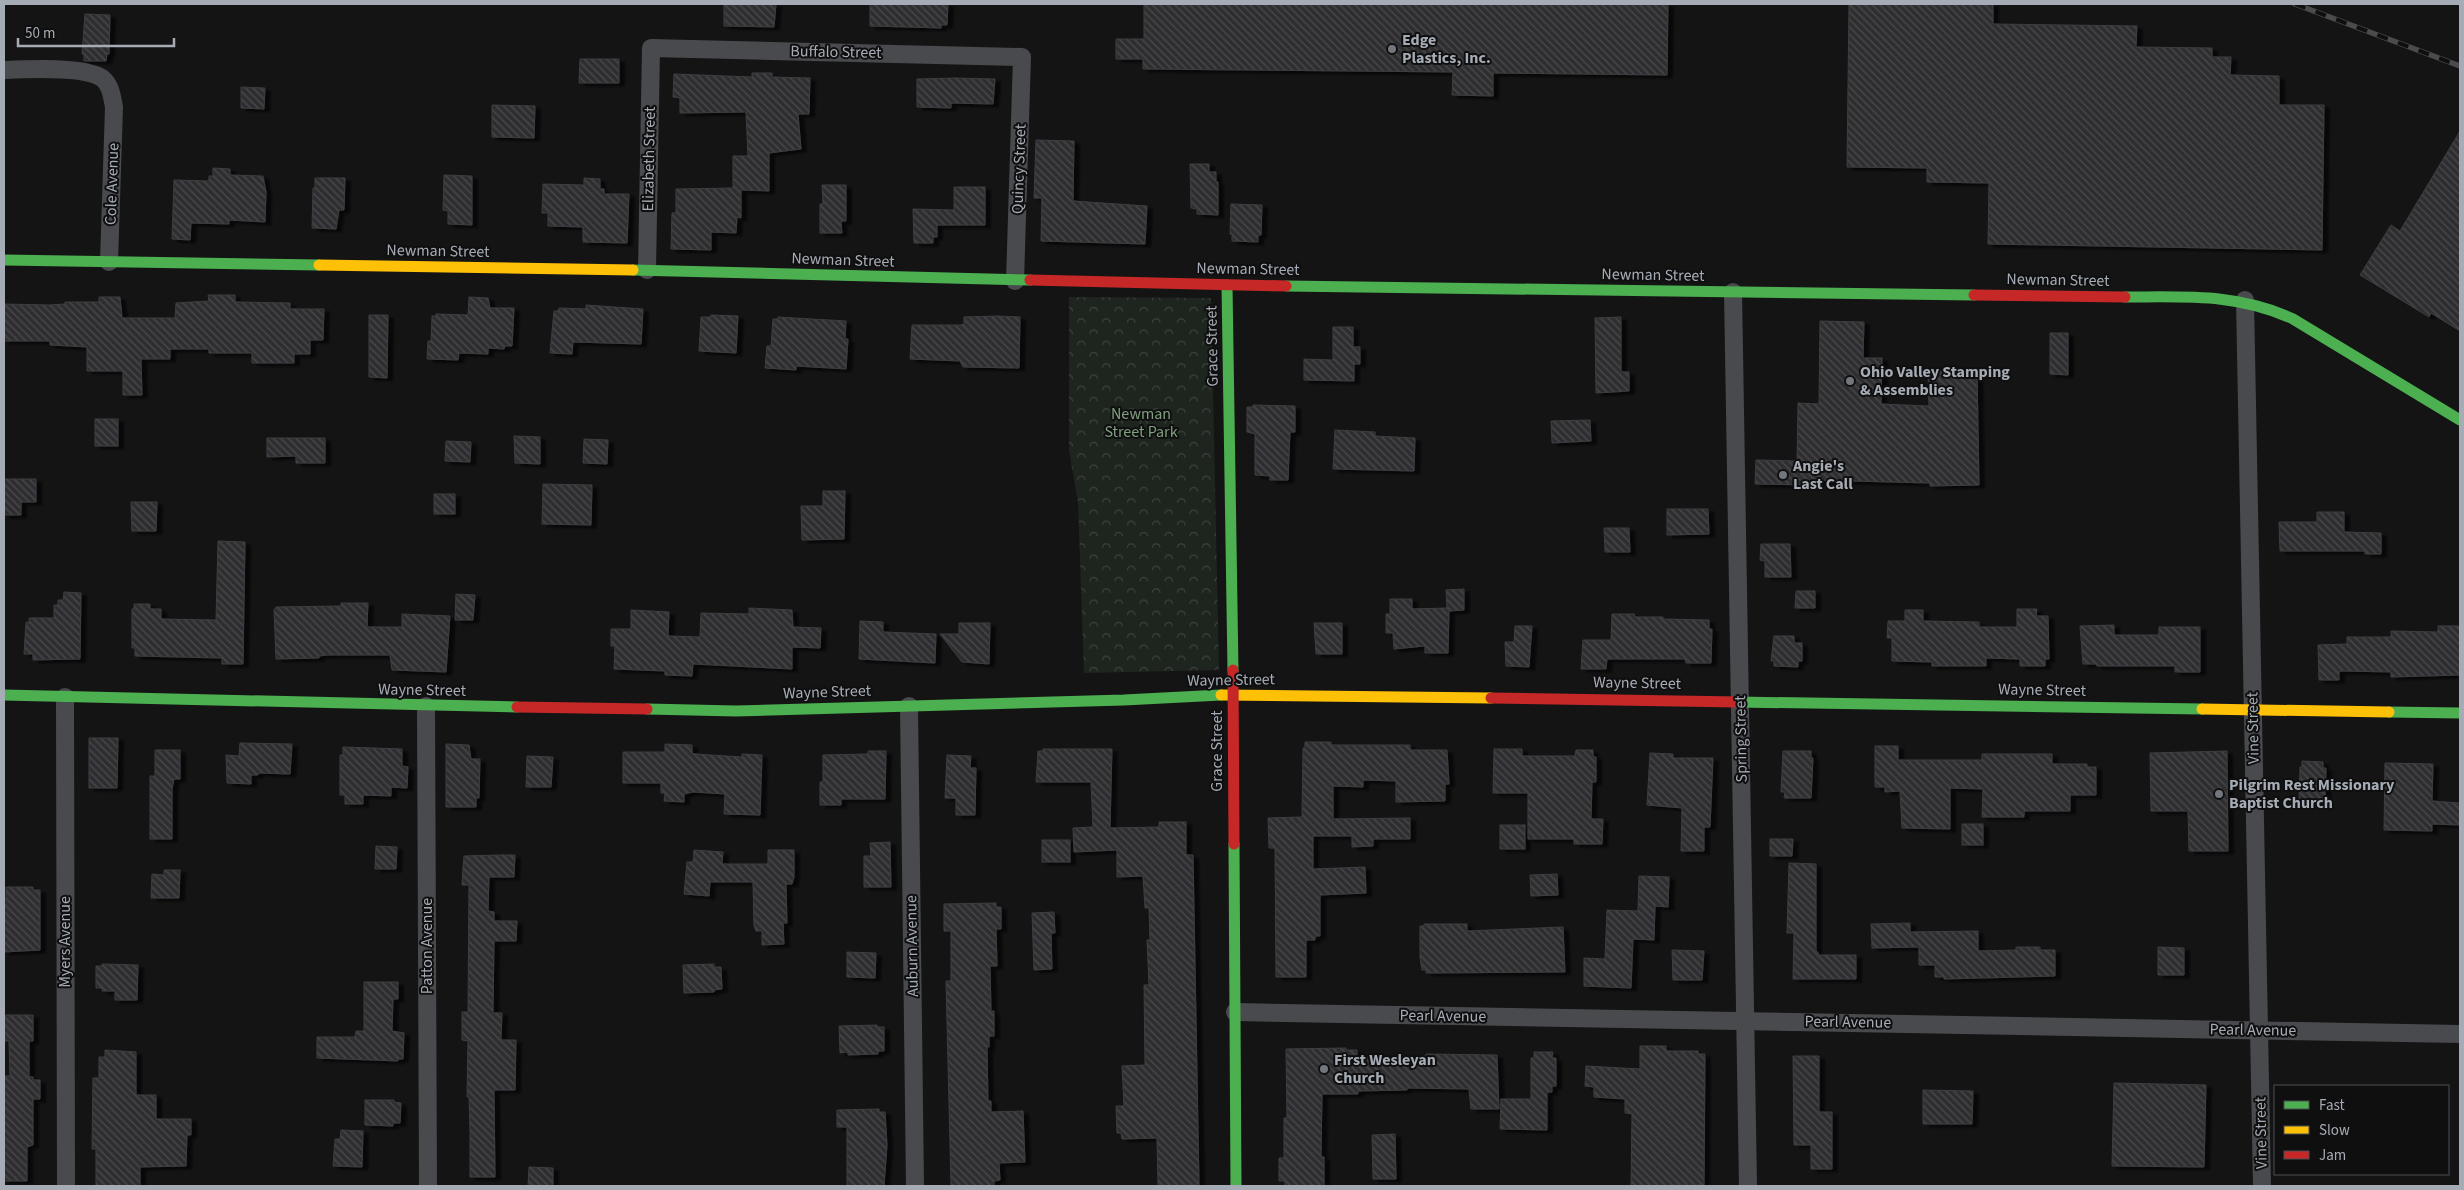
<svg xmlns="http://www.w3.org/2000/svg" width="2464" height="1190" font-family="'Source Sans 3',sans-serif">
  <defs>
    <pattern id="park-crowns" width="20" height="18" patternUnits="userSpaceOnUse" patternTransform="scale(1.25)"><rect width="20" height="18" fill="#1e251f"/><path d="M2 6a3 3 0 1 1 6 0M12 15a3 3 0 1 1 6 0" fill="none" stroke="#3c423d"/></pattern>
    <pattern id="building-back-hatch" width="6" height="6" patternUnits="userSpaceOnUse" patternTransform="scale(1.25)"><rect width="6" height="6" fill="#2f2f30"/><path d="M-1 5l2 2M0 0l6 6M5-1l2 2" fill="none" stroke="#4a4a4c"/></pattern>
    <filter id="shadow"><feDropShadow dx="5.5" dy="3" stdDeviation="1" flood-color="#0009"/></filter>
  </defs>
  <rect width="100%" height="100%" fill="#141415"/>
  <polygon fill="url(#park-crowns)" points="1069,297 1211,298 1219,670 1084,673 1078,502 1069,451"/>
  <g fill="url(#building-back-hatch)" stroke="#3d3e41" filter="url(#shadow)">
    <polygon points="724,4 776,4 774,27 724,26"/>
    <polygon points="870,4 948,4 947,25 941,25 941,28 870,26"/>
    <polygon points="1144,4 1668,4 1667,75 1493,73 1493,96 1452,95 1453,72 1143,69 1143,59 1116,59 1116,39 1144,39"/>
    <polygon points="1849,4 1993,4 1993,24 2137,26 2136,47 2212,48 2212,57 2231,57 2230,75 2279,76 2279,105 2324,105 2322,250 1988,244 1989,183 1927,182 1927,168 1847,167"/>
    <polygon points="85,14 110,15 109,54 107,54 106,61 84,61 84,54 82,54"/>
    <polygon points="580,59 619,59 619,83 579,83"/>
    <polygon points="752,73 772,73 772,77 810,78 809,114 798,114 801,149 769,153 769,191 741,190 741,218 737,217 736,233 711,232 711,250 671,249 672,213 676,213 676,189 733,188 733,156 748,156 746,112 680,113 680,98 673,97 674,74 752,77"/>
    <polygon points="955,78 995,79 993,104 951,103 951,108 917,107 917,79"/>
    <polygon points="241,87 265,88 264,109 241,108"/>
    <polygon points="492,105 535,106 534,138 492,137"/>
    <polygon points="2460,131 2460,331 2431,313 2429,317 2360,275 2391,225 2400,231"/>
    <polygon points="1036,140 1074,141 1073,201 1147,206 1145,244 1041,241 1042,198 1034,198"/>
    <polygon points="1190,164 1209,164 1209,172 1216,172 1216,182 1218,182 1218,215 1197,214 1197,209 1191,208"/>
    <polygon points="213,168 230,169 230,175 263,176 266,192 265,222 229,220 229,224 191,223 190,240 172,239 174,180 209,181 209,176 213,176"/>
    <polygon points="444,175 472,176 472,225 448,224 448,211 443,210"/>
    <polygon points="315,178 345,178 344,210 339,210 336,229 312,228 313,188 315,188"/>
    <polygon points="584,178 600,179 600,189 604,189 604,194 629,194 627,243 583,242 583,227 548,226 548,213 542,213 543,184 584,185"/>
    <polygon points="822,185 846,185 846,221 841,221 842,233 820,233 820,204 823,204"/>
    <polygon points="954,187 985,187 985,225 937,225 937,237 933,237 933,243 914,243 913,209 954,210"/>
    <polygon points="1231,204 1262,205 1261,235 1258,235 1258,242 1232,241 1232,234 1230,234"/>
    <polygon points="208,295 235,295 235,302 290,303 290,309 324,309 323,340 310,340 310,354 294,354 294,363 252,363 252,353 209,353 209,349 170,349 170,359 141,359 142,395 123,395 123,371 87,371 87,347 50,345 50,341 4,341 4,304 49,305 65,304 65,302 99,302 99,297 120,297 122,318 175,318 176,303 209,301"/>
    <polygon points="469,297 488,298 490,308 514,308 512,346 505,346 504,349 488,348 488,354 459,353 458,360 427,359 428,341 431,341 432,316 436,316 436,314 468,315"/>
    <polygon points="586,305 643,309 641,344 573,342 572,354 550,353 554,311 558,311 559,308 586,309"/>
    <polygon points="369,315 388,315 387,378 369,377"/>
    <polygon points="711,315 738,316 736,353 699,351 701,317 711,317"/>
    <polygon points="998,316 1020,317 1019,368 963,367 960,361 910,359 912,325 961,325 964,324 964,317"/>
    <polygon points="778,317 846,321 845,339 848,339 846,369 796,366 796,370 765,368 767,346 771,346 773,319 778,319"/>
    <polygon points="1621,317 1621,372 1629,372 1629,391 1596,393 1595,318"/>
    <polygon points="1820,321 1864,322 1863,358 1882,358 1881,404 1929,406 1928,371 1977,370 1979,485 1930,486 1930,483 1811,480 1811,485 1755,484 1756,460 1797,461 1798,403 1819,404"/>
    <polygon points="1333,327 1353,327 1353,347 1360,347 1360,364 1354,364 1354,381 1304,380 1304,359 1333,360"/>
    <polygon points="2050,333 2068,333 2068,375 2050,374"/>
    <polygon points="1253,405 1295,406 1295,432 1290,432 1288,480 1270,480 1270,476 1255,475 1255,434 1247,432 1247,407 1253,407"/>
    <rect x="95" y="419" width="23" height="27"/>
    <polygon points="1590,420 1591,441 1552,443 1551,421"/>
    <polygon points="1335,430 1375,432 1375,436 1415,438 1414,471 1333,469"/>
    <polygon points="514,436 540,437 540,464 515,463"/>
    <polygon points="267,438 325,438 325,463 296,463 296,456 267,457"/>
    <polygon points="584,439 608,440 607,464 583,463"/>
    <polygon points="446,441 471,442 470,462 445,461"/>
    <polygon points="4,479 36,479 36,502 21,502 21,515 4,515"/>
    <polygon points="543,484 592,485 591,525 542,524"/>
    <polygon points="823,491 845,491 844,539 802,540 801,506 823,506"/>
    <rect x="434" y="494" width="21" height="20"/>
    <polygon points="131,502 157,502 156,531 132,531"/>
    <polygon points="1667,509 1708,509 1709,534 1667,535"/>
    <polygon points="2317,512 2344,512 2344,532 2381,533 2381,554 2365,554 2365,551 2280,551 2279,522 2317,522"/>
    <polygon points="1604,528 1629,528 1630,552 1605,552"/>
    <polygon points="218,541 245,542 243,664 222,664 222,658 135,656 135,648 132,648 132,609 134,609 134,604 150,604 150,609 161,609 161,619 216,620"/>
    <polygon points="1761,544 1790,544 1791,577 1765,577 1765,561 1760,560"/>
    <polygon points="1464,589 1464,610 1449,611 1448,653 1425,653 1425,646 1394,649 1393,633 1386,633 1386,614 1390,614 1390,599 1412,599 1412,609 1447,608 1446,590"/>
    <polygon points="1796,591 1815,591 1815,608 1795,608"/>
    <polygon points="64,592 81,593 80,659 33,660 33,654 24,654 26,622 29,623 29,618 54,618 54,605 58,605 58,600 63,600"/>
    <polygon points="456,594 475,595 473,620 455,620"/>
    <polygon points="341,603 368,603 367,627 402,627 402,614 450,616 446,672 392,670 390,655 327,655 319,656 319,658 276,659 274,610 276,607 341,606"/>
    <polygon points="749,608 792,610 793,627 821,628 820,648 792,647 792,669 693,664 692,676 665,675 665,671 614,669 615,646 611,646 611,629 631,629 631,610 669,612 668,636 700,637 701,613 749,614"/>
    <polygon points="2017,609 2037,609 2036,616 2048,616 2049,659 2045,659 2045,666 2020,666 2020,659 2017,659 1986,658 1986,666 1932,666 1932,662 1892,661 1892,638 1887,638 1888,621 1905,621 1905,610 1923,610 1923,621 1979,622 1979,627 2017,627"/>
    <polygon points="1612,614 1634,614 1635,617 1663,617 1663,619 1709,620 1709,629 1712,629 1711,663 1686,663 1685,659 1607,659 1606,669 1581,669 1583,640 1611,640"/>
    <polygon points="860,621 883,622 883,632 936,634 935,663 859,659"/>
    <polygon points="959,623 990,623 989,664 962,662 940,634 959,634"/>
    <polygon points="1314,623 1342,623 1342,654 1316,654"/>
    <polygon points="2114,625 2114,635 2159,635 2159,627 2200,627 2200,672 2175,672 2175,666 2097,666 2096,664 2083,664 2080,626"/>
    <polygon points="1515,626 1532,626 1529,667 1506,666 1505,642 1514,642"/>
    <polygon points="2438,626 2460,626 2460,675 2391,677 2391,672 2342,671 2339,672 2339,680 2319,680 2318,645 2347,644 2347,637 2391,637 2391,631 2438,632"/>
    <polygon points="1774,636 1794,636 1794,643 1802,643 1802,661 1798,661 1798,667 1774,666 1774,661 1771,661"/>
    <polygon points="89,738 118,738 117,788 89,788"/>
    <polygon points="1305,742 1331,742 1331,745 1410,745 1410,750 1447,750 1449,784 1445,784 1445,801 1396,802 1396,781 1363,780 1363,787 1333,786 1333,819 1410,818 1410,839 1373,839 1373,846 1352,847 1352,836 1313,836 1313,869 1365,867 1366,893 1320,895 1320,936 1315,936 1315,940 1306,940 1306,977 1276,977 1275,848 1269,848 1268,818 1302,817 1303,748 1305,748"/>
    <polygon points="240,743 292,744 290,774 258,773 258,775 251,775 251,784 227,783 226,755 239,756"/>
    <polygon points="446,744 469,745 471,759 480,759 479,798 476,798 476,807 446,807"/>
    <polygon points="665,744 692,745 692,753 695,754 742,757 742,754 762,755 760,815 724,814 725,794 693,792 684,794 684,802 664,801 665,793 661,793 661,783 623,783 623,752 665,752"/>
    <polygon points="1875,746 1898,746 1898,760 1982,760 1982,754 2052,754 2052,764 2087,764 2087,767 2096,767 2096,795 2070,795 2070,811 2024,811 2024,817 1982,817 1983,789 1950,788 1950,829 1902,828 1900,791 1885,792 1885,787 1875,787"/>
    <polygon points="343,747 402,749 402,766 408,767 407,788 391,787 391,796 363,795 363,804 345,804 345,795 340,795 340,755 343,755"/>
    <polygon points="1043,749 1112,749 1110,828 1159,827 1159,822 1186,822 1186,855 1193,855 1199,1185 1158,1186 1157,1138 1122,1139 1121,1133 1117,1133 1116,1106 1124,1106 1122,1066 1145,1065 1144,985 1149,985 1147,940 1150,940 1149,908 1145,908 1143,876 1117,877 1117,850 1074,852 1073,828 1093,827 1091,782 1036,782 1038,751 1043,751"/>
    <polygon points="1494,749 1522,749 1522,755 1524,756 1575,756 1576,750 1593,750 1593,757 1596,757 1596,782 1592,782 1591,819 1603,819 1602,844 1574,844 1574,839 1528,839 1528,793 1493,793"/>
    <polygon points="155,750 180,750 180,779 174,779 172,789 172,839 150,839 150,776 155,776"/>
    <polygon points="868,751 886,751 885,799 841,799 841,805 820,805 820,782 823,782 823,755 868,754"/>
    <polygon points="1783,751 1811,751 1811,758 1813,758 1811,798 1784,798 1785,792 1781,792"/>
    <polygon points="2227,751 2228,851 2189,851 2188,811 2151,811 2150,753"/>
    <polygon points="1650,753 1673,754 1673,758 1713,758 1710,827 1704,827 1704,851 1681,851 1682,808 1647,805"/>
    <polygon points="947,755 971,756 970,768 976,768 975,815 956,815 956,798 945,798"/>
    <polygon points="527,756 553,757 551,787 526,787"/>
    <polygon points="2302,761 2323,762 2323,768 2326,768 2325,800 2299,799 2300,767 2302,767"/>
    <polygon points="2385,763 2433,764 2432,801 2460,803 2460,825 2432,824 2432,831 2384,830"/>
    <rect x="1962" y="824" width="21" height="21"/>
    <rect x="1500" y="825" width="25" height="24"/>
    <polygon points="1770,839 1793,839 1792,856 1770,856"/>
    <rect x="1042" y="840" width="28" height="22"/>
    <polygon points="890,842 891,887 864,887 864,856 871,856 870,843"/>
    <polygon points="376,846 397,847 396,869 375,869"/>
    <polygon points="694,850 723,852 722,864 768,864 768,850 794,850 794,877 792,884 786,884 787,923 783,923 784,944 762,945 762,931 756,931 754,926 753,882 710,882 709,896 684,894 687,862 693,862"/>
    <polygon points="499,855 515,855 514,877 489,877 488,911 494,912 494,921 517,921 516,941 494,941 493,1013 502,1013 501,1040 516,1040 515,1090 494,1090 495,1177 470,1177 470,1131 469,1097 467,1097 468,1041 462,1040 462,1012 468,1012 469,885 462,885 463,867 464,856"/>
    <polygon points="1789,863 1816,864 1816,952 1818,952 1818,955 1856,955 1856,979 1793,979 1794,933 1787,933"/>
    <polygon points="164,870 180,870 179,898 151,898 152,874 164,875"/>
    <polygon points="1557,874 1558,895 1531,896 1530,875"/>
    <polygon points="1639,876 1669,877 1668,907 1655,906 1654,940 1633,939 1631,988 1584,986 1584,958 1605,959 1607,910 1638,911"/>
    <polygon points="6,887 33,887 33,890 40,890 40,950 4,952 4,898 6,899"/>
    <polygon points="996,903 996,907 1001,907 1001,929 996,929 997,966 990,966 991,1011 994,1011 994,1036 989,1036 989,1047 987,1047 988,1101 991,1101 991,1112 1023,1111 1025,1162 999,1163 1000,1180 994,1181 994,1186 951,1186 946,981 951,981 951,931 944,931 944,904"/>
    <polygon points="1054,912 1055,933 1051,933 1052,969 1034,970 1032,913"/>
    <polygon points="1910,923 1910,932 1978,931 1978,951 2016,950 2016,947 2040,947 2040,950 2055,950 2055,976 1944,979 1944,977 1935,977 1935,965 1919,965 1919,947 1872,948 1871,924"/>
    <polygon points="1424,924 1467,924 1467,931 1563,927 1565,972 1426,973 1426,970 1422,970 1420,958 1420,926 1424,926"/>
    <polygon points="2158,947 2184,948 2184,975 2158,975"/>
    <polygon points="1672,950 1704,951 1702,980 1673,980"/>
    <polygon points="847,952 876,953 875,978 847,977"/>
    <polygon points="102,964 138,965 137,1000 115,1000 115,991 102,991 102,988 96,988 96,966 102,966"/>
    <polygon points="714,964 714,967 721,967 722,989 714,990 714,992 684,993 683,965"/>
    <polygon points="364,982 398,982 398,999 393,999 392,1031 404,1033 403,1059 398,1059 398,1061 317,1058 317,1037 355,1037 356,1031 364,1031"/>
    <polygon points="4,1015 33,1015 33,1041 29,1041 29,1077 33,1077 33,1080 40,1080 40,1099 33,1099 33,1145 27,1147 27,1181 4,1181 4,1082 5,1076 10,1076 9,1041 4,1041"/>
    <polygon points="877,1025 877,1027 884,1027 884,1051 878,1051 878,1054 848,1055 848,1052 840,1053 839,1026"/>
    <polygon points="1640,1046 1666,1046 1666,1051 1698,1051 1698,1054 1705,1054 1704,1185 1631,1186 1632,1114 1625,1113 1625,1099 1594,1097 1594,1087 1585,1086 1586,1066 1640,1069"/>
    <polygon points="1346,1048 1346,1050 1357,1050 1357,1058 1426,1056 1426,1054 1497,1055 1499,1109 1471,1109 1469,1089 1407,1088 1407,1090 1358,1091 1358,1094 1322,1094 1321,1157 1324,1157 1324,1186 1285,1186 1285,1181 1279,1181 1279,1158 1284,1158 1284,1118 1287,1118 1286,1049"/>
    <polygon points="105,1050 136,1052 136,1095 156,1095 156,1119 191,1119 191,1135 187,1135 186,1166 140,1167 140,1186 96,1186 96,1149 92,1149 93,1078 99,1078 99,1057 105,1057"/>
    <polygon points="1534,1052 1553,1052 1552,1058 1556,1058 1556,1086 1552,1086 1552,1092 1547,1092 1547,1130 1500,1129 1501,1099 1531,1099 1531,1058 1534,1058"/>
    <polygon points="1793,1056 1819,1056 1819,1112 1832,1112 1832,1169 1811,1169 1811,1145 1794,1145"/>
    <polygon points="2114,1083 2206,1085 2204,1167 2112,1166"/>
    <polygon points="1923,1090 1973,1091 1972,1124 1923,1124"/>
    <polygon points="365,1100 394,1100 394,1102 401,1103 400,1123 393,1123 393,1126 365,1125"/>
    <polygon points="879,1109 879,1112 885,1112 887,1145 884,1186 847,1186 847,1127 837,1127 837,1110"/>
    <polygon points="341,1130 363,1131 362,1167 333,1166 335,1139 340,1139"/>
    <polygon points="1395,1134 1396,1179 1373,1179 1372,1135"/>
    <polygon points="529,1167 553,1168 553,1186 528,1186"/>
  </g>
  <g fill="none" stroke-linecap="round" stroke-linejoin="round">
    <g stroke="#494a4d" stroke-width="18">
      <path d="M4,70c22,-1 80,-4 98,8 9,7 10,19 12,29l-5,155"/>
      <polyline points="647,270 651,48 1022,57 1015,281"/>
      <polyline points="1733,292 1748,1186"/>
      <polyline points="2245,300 2262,1186"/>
      <polyline points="65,697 66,1186"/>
      <polyline points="426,706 428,1186"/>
      <polyline points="909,706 915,1186"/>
      <polyline points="1235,1012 2460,1034"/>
    </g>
    <g stroke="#4caf50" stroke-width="11">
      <polyline points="4,260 319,265"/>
      <polyline points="633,270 1030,280"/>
      <polyline points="1227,285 1233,670"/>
      <polyline points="1286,286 1974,295"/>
      <path d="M2125,297c60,0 113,-4 168,22l167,101"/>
      <polyline points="4,695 517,707"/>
      <polyline points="1738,702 2202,709"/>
      <polyline points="647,709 736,711 1124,700 1221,695"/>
      <polyline points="2389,712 2460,713"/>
      <polyline points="1234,844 1236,1186"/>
    </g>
    <g stroke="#ffc107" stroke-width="11">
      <polyline points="319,265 633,270"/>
      <polyline points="1221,695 1491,698"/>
      <polyline points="2202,709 2389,712"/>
    </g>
    <g stroke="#c62828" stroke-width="11">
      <polyline points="1030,280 1286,286"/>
      <polyline points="1974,295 2125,297"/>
      <polyline points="1233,670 1234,844"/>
      <polyline points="1491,698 1738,702"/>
      <polyline points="517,707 647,709"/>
    </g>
    <defs>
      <polyline id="rail" points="2295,4 2460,66"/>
    </defs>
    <use href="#rail" stroke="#494b4d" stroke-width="5.5"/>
    <use href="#rail" stroke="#0f0f10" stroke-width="4" stroke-dasharray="11" stroke-linecap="butt"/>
  </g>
  <g fill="#73777d" stroke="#0f0f10" stroke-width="2">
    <circle cx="1392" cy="49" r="5"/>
    <circle cx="1850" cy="381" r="5"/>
    <circle cx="1783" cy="475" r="5"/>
    <circle cx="2219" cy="794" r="5"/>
    <circle cx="1324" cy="1069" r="5"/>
  </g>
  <g text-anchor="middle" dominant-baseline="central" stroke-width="4" stroke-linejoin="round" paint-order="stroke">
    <g font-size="16" font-weight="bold" fill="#a6acb5" stroke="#0f0f10" text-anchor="start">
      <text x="1402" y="40">Edge<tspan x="1402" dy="18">Plastics, Inc.</tspan></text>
      <text x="1860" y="372">Ohio Valley Stamping<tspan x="1860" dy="18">&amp; Assemblies</tspan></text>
      <text x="1793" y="466">Angie's<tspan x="1793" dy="18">Last Call</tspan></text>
      <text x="2229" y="785">Pilgrim Rest Missionary<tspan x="2229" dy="18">Baptist Church</tspan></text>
      <text x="1334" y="1060">First Wesleyan<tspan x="1334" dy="18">Church</tspan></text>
    </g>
    <g font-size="16" fill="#a6acb5" stroke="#0f0f10">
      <text transform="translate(836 52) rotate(1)">Buffalo Street</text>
      <text transform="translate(649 159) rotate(-89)">Elizabeth Street</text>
      <text transform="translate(1019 169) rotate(-88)">Quincy Street</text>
      <text transform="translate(112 184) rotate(-88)">Cole Avenue</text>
      <text transform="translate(438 251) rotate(1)">Newman Street</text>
      <text transform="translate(843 260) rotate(2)">Newman Street</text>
      <text transform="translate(1248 269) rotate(1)">Newman Street</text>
      <text transform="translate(1653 275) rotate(1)">Newman Street</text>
      <text transform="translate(2058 280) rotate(1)">Newman Street</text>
      <text transform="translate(1212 346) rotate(-91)">Grace Street</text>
      <text transform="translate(1231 680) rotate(-1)">Wayne Street</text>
      <text transform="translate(1637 683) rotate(1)">Wayne Street</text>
      <text transform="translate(422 690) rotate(1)">Wayne Street</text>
      <text transform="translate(2042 690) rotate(1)">Wayne Street</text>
      <text transform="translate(827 692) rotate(-2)">Wayne Street</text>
      <text transform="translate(2253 728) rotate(-91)">Vine Street</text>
      <text transform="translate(1741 739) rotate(-91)">Spring Street</text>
      <text transform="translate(1217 751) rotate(-90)">Grace Street</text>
      <text transform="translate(65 942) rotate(-90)">Myers Avenue</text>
      <text transform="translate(427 946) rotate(-90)">Patton Avenue</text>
      <text transform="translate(912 946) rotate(-91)">Auburn Avenue</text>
      <text transform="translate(1443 1016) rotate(1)">Pearl Avenue</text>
      <text transform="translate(1848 1022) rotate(1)">Pearl Avenue</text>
      <text transform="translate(2253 1030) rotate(1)">Pearl Avenue</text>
      <text transform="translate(2261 1133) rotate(-91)">Vine Street</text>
    </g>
    <g font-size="16" fill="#7f9f7e" stroke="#0f0f10">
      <text x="1141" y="414">Newman<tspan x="1141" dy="18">Street Park</tspan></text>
    </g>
  </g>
  <rect width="2464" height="1190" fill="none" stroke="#a6acb5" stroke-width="10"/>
  <rect x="2274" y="1085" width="175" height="90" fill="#0f0f10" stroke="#4b4e52"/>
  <rect x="2284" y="1101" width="25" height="8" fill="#4caf50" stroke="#4b4e52"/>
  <text x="2319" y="1110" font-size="15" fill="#a6acb5">Fast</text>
  <rect x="2284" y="1126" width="25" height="8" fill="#ffc107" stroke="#4b4e52"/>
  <text x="2319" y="1135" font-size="15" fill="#a6acb5">Slow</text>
  <rect x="2284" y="1151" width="25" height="8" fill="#c62828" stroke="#4b4e52"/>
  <text x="2319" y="1160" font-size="15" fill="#a6acb5">Jam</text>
  <path d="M18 38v8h156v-8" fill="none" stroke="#a6acb5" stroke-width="2.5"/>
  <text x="25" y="38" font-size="15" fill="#a6acb5" stroke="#0f0f10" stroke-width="4" paint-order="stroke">50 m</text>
</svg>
